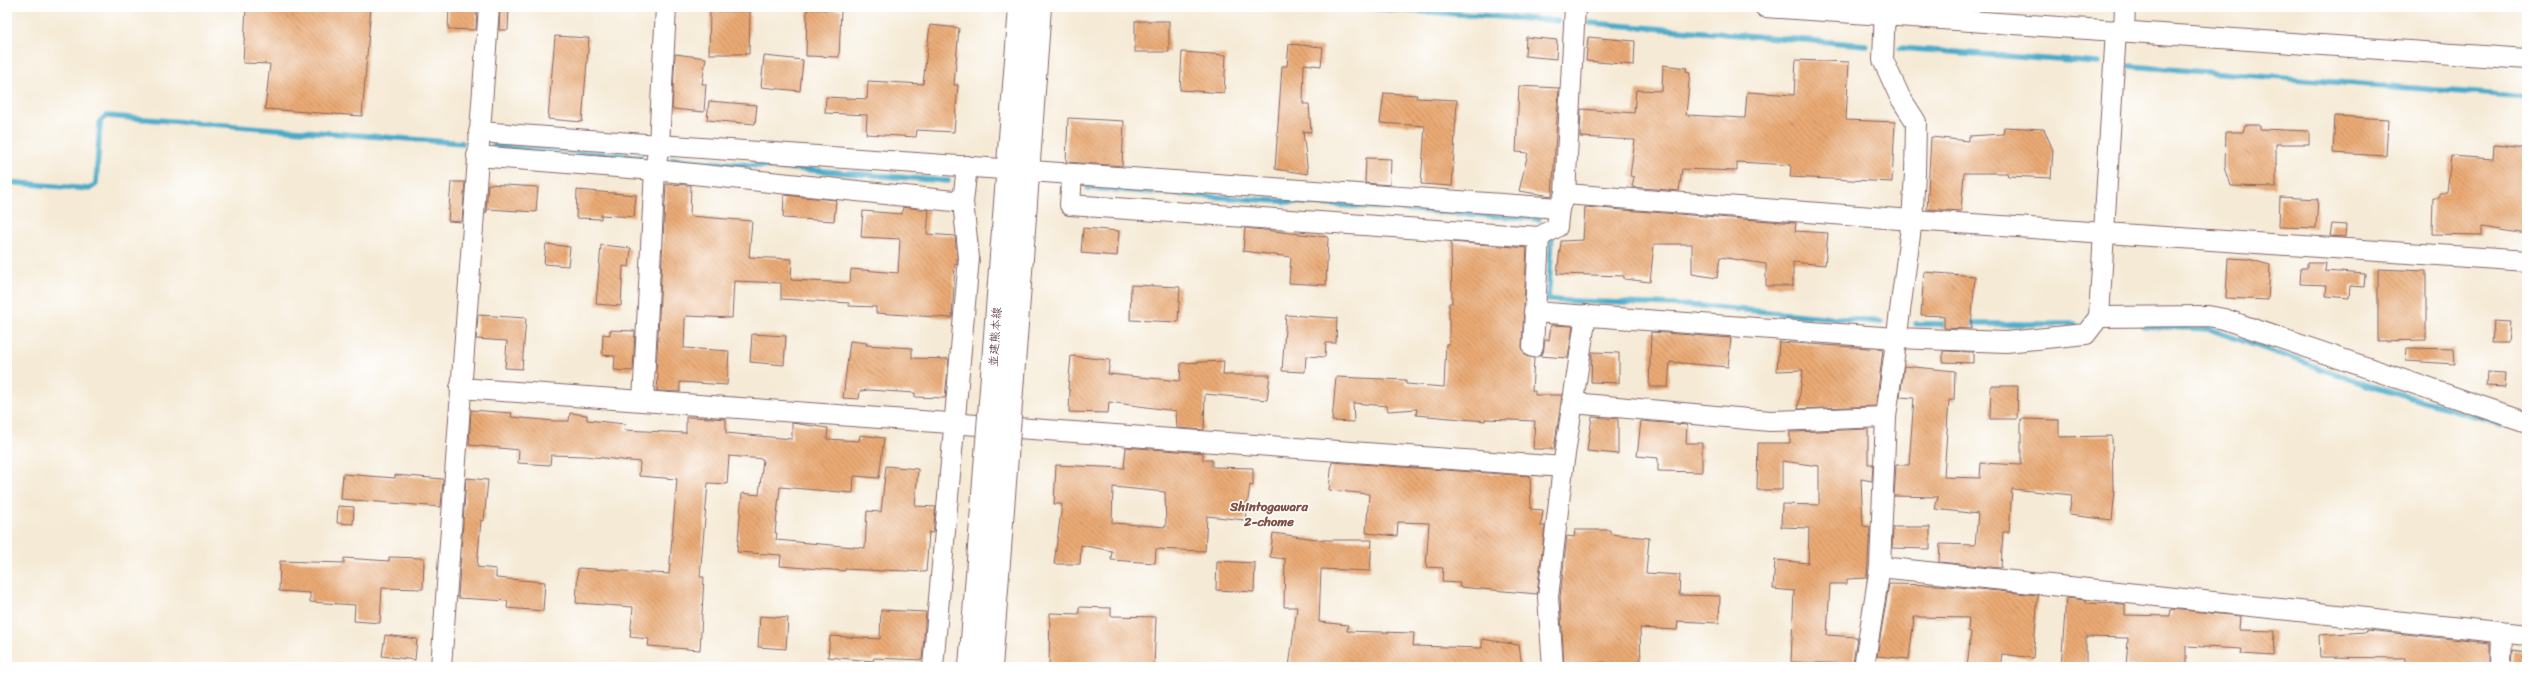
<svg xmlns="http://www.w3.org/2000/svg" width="2534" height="674" font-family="Sriracha,'Klee One',sans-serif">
  <defs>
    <pattern id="building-back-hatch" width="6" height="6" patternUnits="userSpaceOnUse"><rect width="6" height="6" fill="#eaaa74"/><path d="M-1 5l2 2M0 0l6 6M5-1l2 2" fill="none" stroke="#c08a5f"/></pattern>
  </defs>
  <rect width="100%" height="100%" fill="#fff"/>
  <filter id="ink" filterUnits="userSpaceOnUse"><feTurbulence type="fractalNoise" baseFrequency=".025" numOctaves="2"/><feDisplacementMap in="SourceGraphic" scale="8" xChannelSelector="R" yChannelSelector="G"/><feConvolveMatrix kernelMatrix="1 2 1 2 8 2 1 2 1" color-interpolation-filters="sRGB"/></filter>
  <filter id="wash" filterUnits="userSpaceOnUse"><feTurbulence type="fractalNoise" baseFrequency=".012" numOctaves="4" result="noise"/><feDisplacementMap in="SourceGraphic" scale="16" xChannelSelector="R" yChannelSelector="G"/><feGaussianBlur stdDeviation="0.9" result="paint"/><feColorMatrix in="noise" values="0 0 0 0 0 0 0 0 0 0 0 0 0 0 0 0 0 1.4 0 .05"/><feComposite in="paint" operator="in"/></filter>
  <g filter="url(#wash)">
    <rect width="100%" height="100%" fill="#f5ead5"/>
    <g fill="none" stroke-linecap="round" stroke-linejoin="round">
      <g stroke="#4aaac9" stroke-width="5.5">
        <polyline points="1356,7 1558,21"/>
        <polyline points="1590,23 1866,45"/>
        <polyline points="1900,48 2098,63"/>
        <polyline points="2129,66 2527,97"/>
        <polyline points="494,146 641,157"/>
        <polyline points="673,159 948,181"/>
        <polyline points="7,182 89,189 96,184 100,121 106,116 462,143"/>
        <polyline points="1088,188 1539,219"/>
        <polyline points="1552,237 1548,300 1700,306 1881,322"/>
        <polyline points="1916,324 1951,324"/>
        <polyline points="1965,324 2075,324"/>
        <polyline points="2143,326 2209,329 2367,385 2503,424"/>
      </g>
    </g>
    <g id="blocks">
      <g fill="url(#building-back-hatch)" fill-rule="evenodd">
        <polygon points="246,7 371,7 362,116 265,109 270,64 243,63"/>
        <polygon points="449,7 477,7 476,30 448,29"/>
        <polygon points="500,7 509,7 508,30 499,30"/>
        <polygon points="807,9 841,10 839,57 806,56"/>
        <polygon points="710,11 750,11 749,54 709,54"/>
        <rect x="1135" y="21" width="34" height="31"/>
        <polygon points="930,25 959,28 954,85 958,85 954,132 917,130 916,137 866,134 867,115 825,113 826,97 867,99 868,81 923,84"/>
        <polygon points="555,36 589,38 582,122 548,119"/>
        <polygon points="1526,37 1557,40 1556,59 1525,56"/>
        <polygon points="1588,37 1635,41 1634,65 1586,61"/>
        <polygon points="1289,44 1323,47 1321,66 1304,64 1303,104 1309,104 1311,132 1303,131 1308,174 1275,169 1282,66 1287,66"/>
        <polygon points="1182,52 1226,55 1224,93 1180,90"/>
        <polygon points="675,54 706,58 702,84 706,84 704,112 672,109"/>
        <polygon points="764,56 803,60 800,91 761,87"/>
        <polygon points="1796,60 1849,62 1846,120 1895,122 1892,182 1790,177 1791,165 1737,162 1737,171 1682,169 1679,191 1632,187 1634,177 1630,176 1635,140 1580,137 1581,109 1634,113 1636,90 1662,91 1663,65 1687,68 1686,71 1690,72 1686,115 1745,118 1747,92 1794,95"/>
        <polygon points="1519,86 1559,88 1552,196 1519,191 1528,153 1516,152"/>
        <polygon points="1384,93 1417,95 1416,98 1457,100 1452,186 1421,184 1425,126 1380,123"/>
        <polygon points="709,101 757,105 755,124 707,120"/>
        <polygon points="2335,116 2388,119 2386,156 2333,153"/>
        <polygon points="1068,118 1124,121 1122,166 1066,162"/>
        <polygon points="2245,125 2260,125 2260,129 2309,131 2309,144 2276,144 2276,187 2231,186 2225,167 2226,132 2243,132"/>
        <polygon points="2004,127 2044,129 2053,150 2051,178 2008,176 2007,173 1964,173 1961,211 1927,209 1931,137 1969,141 1969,136 2003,134"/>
        <polygon points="2494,145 2527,148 2527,234 2482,227 2482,235 2432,234 2433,198 2439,198 2439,193 2447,193 2451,156 2493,159"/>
        <polygon points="1366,158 1391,159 1390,185 1365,183"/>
        <polygon points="451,182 465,182 462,222 448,221"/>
        <polygon points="488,184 538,187 536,212 488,209 486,213"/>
        <polygon points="666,184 691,185 690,216 752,221 749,257 792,259 791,280 850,283 851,269 898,273 900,239 861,237 863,211 902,214 903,207 929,210 927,234 955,236 957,258 957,265 955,264 952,318 876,313 876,307 849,306 849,303 781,299 781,283 734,281 732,318 686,316 685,320 684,348 729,351 727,385 680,382 680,392 657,391 658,373 656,372"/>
        <polygon points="577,190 636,195 634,217 601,215 601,219 576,218"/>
        <polygon points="784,195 836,200 834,221 783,218"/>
        <polygon points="2280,197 2318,199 2316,228 2279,227"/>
        <polygon points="1585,207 1796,223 1795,231 1828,233 1825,265 1793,262 1793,286 1766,286 1766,264 1720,257 1717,278 1692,274 1692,244 1654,244 1650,282 1624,279 1624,276 1557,274 1561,241 1583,240"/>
        <polygon points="2332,224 2346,225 2345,237 2330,236"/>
        <polygon points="1083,228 1119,231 1117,256 1081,253"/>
        <polygon points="1245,228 1328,237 1326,285 1289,283 1291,257 1243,251"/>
        <polygon points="1451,242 1527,248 1522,347 1526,356 1534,358 1532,391 1535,391 1535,395 1562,395 1554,449 1533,449 1535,421 1485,419 1485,421 1416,415 1417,409 1388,411 1387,406 1353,403 1354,422 1332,421 1336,377 1406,380 1406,384 1444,387 1446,344 1449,344 1449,303 1452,303"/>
        <polygon points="546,244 570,247 568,266 544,264"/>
        <polygon points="601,245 631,248 629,267 623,266 621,306 596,304"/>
        <polygon points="2228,258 2248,259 2270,265 2268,300 2226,298"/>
        <polygon points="2307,263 2326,263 2325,271 2365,274 2364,287 2350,286 2349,298 2326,296 2327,285 2300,284 2301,268 2307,268"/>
        <polygon points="2378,269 2426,271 2426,340 2378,341"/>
        <polygon points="1924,272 1975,276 1971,329 1944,328 1944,316 1921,315"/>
        <polygon points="1131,285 1180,287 1178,322 1130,320"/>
        <polygon points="478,315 526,318 522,369 505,368 507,341 476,339"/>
        <polygon points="1286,315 1337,318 1336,343 1326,343 1325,357 1306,356 1305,372 1282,371"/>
        <polygon points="2494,321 2510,322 2508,343 2492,343"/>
        <polygon points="1551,325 1573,326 1568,358 1539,356 1543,353 1545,340 1549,340"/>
        <polygon points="610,330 635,331 633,371 614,370 615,356 602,355 603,334 610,335"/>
        <polygon points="1651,332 1731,338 1728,367 1670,362 1668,387 1649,387"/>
        <polygon points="752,334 786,336 784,365 750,362"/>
        <polygon points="850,341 867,343 866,345 912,348 912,358 949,359 945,398 915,397 915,393 869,390 860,391 859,399 843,398"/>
        <polygon points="1779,342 1883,349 1876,406 1798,409 1803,370 1777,371"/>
        <polygon points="2407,348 2454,349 2455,364 2406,361"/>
        <polygon points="1943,351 1973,352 1973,363 1943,362"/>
        <polygon points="1592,352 1619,353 1619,383 1591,382"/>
        <polygon points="1071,356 1110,360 1108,374 1180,381 1181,363 1224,361 1223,375 1270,375 1267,400 1205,394 1204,430 1177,428 1176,411 1109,402 1108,413 1069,412 1070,390 1068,389"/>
        <polygon points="1904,366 1955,371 1954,400 1949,400 1944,477 1980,478 1981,463 2021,465 2021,419 2059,420 2059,437 2112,436 2113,490 2115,490 2112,520 2069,515 2072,495 2012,489 2009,532 2003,532 2001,568 1939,562 1940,544 1975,545 1978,514 1935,509 1938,497 1894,496 1896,465 1909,465 1914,398 1900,397"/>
        <polygon points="2487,372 2506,373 2505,387 2486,386"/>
        <polygon points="1991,386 2018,386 2017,419 1990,419"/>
        <polygon points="471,410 512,413 511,417 554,421 569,421 570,413 587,415 587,420 625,424 624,430 686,433 686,417 712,418 726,419 726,433 792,439 792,423 828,428 827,439 859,441 860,435 884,438 879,478 854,476 853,493 780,487 775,533 777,533 776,540 865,548 867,511 881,512 886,466 918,469 915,506 936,507 933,533 929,532 926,572 884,570 884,571 845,569 845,571 780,566 781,555 737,552 742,493 759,495 763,459 729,456 727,484 708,483 700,577 704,577 700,650 648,646 649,639 630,637 633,607 576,603 578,568 669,574 677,479 639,476 640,462 585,456 551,455 550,465 518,463 519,450 469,445"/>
        <polygon points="1592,417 1618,419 1618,454 1587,451"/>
        <polygon points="1641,421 1687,425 1686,443 1702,443 1702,472 1658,471 1658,458 1637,456"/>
        <polygon points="1868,429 1868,464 1873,464 1872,481 1861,479 1863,526 1870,527 1867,578 1847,579 1847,584 1830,584 1827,635 1857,637 1853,664 1791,662 1794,591 1773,589 1775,560 1808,563 1809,528 1781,527 1782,504 1819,505 1819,466 1782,461 1782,490 1757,490 1758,443 1790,443 1790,432 1794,432"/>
        <path d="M1126,447l77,6v7h9v7l41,1v18l-3,-1 -5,35 -38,-4 -2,35 -49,-2 -1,14 -44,-3 1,-9 -31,-6 -1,19h-26l8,-60h-8l2,-39 68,3zM1113,487l52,5 1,35 -54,-4z"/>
        <polygon points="1332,462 1530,476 1531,509 1543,510 1541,526 1545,526 1537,594 1459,587 1460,583 1442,582 1443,568 1426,567 1429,523 1398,522 1397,536 1366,533 1369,494 1329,490"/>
        <polygon points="343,474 395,478 395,475 443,479 441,507 341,499"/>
        <polygon points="466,478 488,480 484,521 481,520 477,567 496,569 496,578 545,582 543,611 507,608 508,601 458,598"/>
        <polygon points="338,506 354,507 353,524 337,523"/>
        <polygon points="1893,527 1930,527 1930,549 1892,548"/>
        <polygon points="1575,530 1610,530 1610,534 1649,538 1646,573 1680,575 1679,595 1720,596 1719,623 1678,621 1677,630 1640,628 1641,667 1605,667 1605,662 1564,667 1560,597 1567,536 1574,537"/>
        <polygon points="1273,533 1323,540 1372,540 1370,571 1321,569 1319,622 1348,625 1347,631 1414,633 1413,646 1482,648 1482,639 1519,645 1522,667 1289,667 1297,607 1284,607 1285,559 1270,557"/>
        <polygon points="389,557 424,558 423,589 382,588 380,623 354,621 355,605 310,602 310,593 279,591 280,561 344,563 344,558 389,561"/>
        <polygon points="1217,561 1255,563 1254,592 1216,590"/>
        <polygon points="1889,584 1938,585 2038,595 2033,658 2002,654 2000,667 1967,667 1971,632 1968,631 1969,618 1918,617 1914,617 1909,659 1877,656"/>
        <polygon points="2066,598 2086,600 2086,603 2125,604 2125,615 2170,616 2171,609 2240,616 2239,630 2275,631 2274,656 2241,654 2242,649 2186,646 2186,667 2126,667 2128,638 2086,637 2086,667 2061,667"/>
        <polygon points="1079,607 1111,608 1111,616 1156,617 1154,667 1049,667 1050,613 1079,614"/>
        <polygon points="881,610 926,612 922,660 874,658 873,661 828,657 830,636 880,639"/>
        <polygon points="760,616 788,618 786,649 758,647"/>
        <polygon points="2366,630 2490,643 2490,667 2404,667 2405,658 2320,657 2319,635 2366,632"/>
        <polygon points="385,635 417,639 415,660 382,656"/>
        <polygon points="2513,650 2527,652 2527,667 2512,667"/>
      </g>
    </g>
  </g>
  <g filter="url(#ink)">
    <use href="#blocks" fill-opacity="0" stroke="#866666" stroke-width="1"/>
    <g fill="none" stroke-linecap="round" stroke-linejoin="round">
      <defs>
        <g id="minor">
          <polyline points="1765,7 2527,59"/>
          <polyline points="2116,30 2099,317 2208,316 2224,319 2527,422"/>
          <polyline points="2124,30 2125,7"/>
          <polyline points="479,132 659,145 666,7"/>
          <polyline points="477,156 655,170 963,202"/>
          <polyline points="1072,174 1070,205 1539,237 1533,347"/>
          <polyline points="1565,194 1912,220 2527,261"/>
          <polyline points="1539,237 1557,227 1559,208"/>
          <polyline points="1534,312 1896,338 2006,342 2086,334 2099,317"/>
          <polyline points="460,388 1563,467"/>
          <polyline points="643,401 655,170 659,145 1559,208 1565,194 1575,7"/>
          <polyline points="1573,403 1770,421 1886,417"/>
          <polyline points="1880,567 2527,635"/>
          <polyline points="441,667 489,7"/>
          <polyline points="933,667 969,258 963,202 967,166"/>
          <polyline points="1553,667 1548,597 1563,467 1586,315"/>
          <polyline points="1864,667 1880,567 1886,417 1912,220 1915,174 1916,122 1900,97 1883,60 1885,7"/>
          <polyline points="2501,667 2502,633"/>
        </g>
        <g id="major">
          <polyline points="1001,256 1020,7"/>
          <polyline points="1022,258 1040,7"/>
        </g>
      </defs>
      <use href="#minor" stroke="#866666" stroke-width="22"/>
      <use href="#major" stroke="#866666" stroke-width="24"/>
      <use href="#minor" stroke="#fff" stroke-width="20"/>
      <use href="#major" stroke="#fff" stroke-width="22"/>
      <defs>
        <g id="major-bridge">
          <polyline points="970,667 1001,256"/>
          <polyline points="991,667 1022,258"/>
        </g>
      </defs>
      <use href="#major-bridge" stroke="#866666" stroke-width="24" stroke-linecap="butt"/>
      <use href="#major-bridge" stroke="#fff" stroke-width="22"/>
    </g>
  </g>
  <g text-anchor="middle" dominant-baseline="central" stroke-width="3" stroke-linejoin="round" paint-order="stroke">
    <g font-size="12" fill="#4a1f2b" stroke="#fff">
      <text transform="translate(995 337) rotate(-86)">並建熊本線</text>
    </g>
    <g font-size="13" font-weight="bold" fill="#825045" stroke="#fff">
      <text x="1269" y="506">Shintogawara<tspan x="1269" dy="15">2-chome</tspan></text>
    </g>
  </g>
  <rect width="2534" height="674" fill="none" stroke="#fff" stroke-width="24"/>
</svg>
